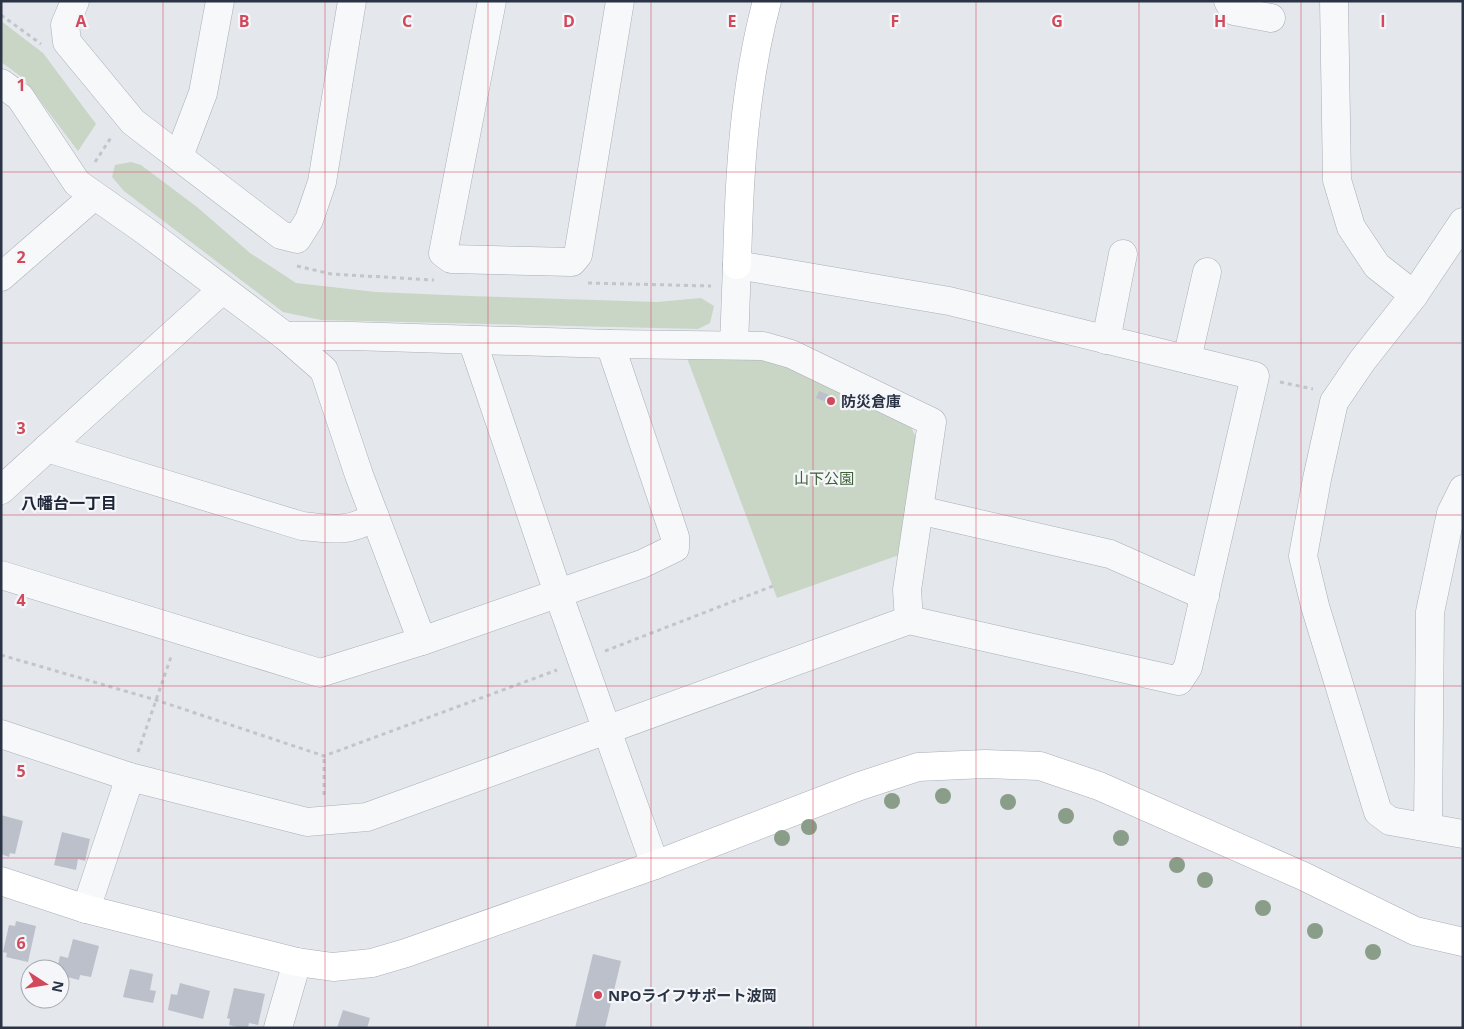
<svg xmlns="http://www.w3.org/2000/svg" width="1464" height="1029" font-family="'Open Sans','Noto Sans JP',sans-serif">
  <rect width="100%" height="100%" fill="#e4e7ec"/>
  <g fill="#c9d6c5">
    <polygon points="1,21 43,53 96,124 78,151 23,78 1,62"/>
    <polygon points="131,162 141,165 197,207 250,253 296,283 376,292 469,296 657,302 701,298 714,306 710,323 698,329 321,320 283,312 124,191 112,177 115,165"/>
    <polygon points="687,358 771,360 909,422 916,438 902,554 777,598"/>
  </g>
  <g fill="#bbc0ca">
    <polygon points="819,391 837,398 835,405 816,398"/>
    <polygon points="1,815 23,821 15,854 10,853 9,857 1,854"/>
    <polygon points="62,832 90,839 85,861 78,859 76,870 54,865"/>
    <polygon points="16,921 36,926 28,962 6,957 7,953 3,952 9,925 15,926"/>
    <polygon points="73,939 99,946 91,977 80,975 79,980 63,976 64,970 57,969 60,956 68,958"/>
    <polygon points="593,954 621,961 605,1028 575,1028"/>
    <polygon points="130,969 153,974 150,990 156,991 153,1003 123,997"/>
    <polygon points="180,983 210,991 203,1019 168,1010 171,994 177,995"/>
    <polygon points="234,988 265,994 258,1025 249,1023 248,1028 243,1028 229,1025 230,1019 227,1018"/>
    <polygon points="343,1010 370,1018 367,1028 337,1028"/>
  </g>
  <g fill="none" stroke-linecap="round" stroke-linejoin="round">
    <defs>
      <g id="street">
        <polyline points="75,1 65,25 67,42 133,122 281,235 297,239 309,220 322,182 352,1"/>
        <polyline points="492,1 443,253 451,259 572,262 578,255 620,1"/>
        <polyline points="1228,1 1234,11 1271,18"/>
        <polyline points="1334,1 1337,180 1351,227 1377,266 1414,295"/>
        <polyline points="1,83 20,97 77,183 144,230 285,336 324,370 359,475 422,641"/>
        <polyline points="179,156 203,93 220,1"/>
        <polyline points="1463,222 1414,295 1362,361 1334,402 1317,479 1303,556 1315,606 1378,812 1390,821 1463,834"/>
        <polyline points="1,277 94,196"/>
        <polyline points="285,336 352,336 610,344 763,346 791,354 932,422 907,590 909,620"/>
        <polyline points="472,340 558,593 655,865"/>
        <polyline points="1106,340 1123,254"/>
        <polyline points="1187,359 1207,272"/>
        <path d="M47,448l255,78c32,3 44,7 73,-9"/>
        <polyline points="1,490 222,290"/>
        <polyline points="919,510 1110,554 1205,596"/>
        <polyline points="1,575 320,673 422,641 642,564 675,548 675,537 610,344"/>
        <polyline points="1,734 130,777 307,822 367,817 909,620 1179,681 1188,667 1255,376 949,301 737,265 734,345"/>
        <polyline points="1428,827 1430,612 1451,513 1463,489"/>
        <polyline points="86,909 130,777"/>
        <polyline points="278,1028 297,962"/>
      </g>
      <g id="secondary">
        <path d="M737,265c2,-88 7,-178 30,-264"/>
        <polyline points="1,881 86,909 297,962 333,967 372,963 406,953 655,865 860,786 918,767 985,764 1040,766 1099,786 1303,876 1415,931 1463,942"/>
      </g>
    </defs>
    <use href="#street" stroke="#a9aeb7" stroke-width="29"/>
    <use href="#secondary" stroke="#a9aeb7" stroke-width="29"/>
    <g stroke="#c2c5cb" stroke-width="3" stroke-dasharray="4 4" stroke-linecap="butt">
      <polyline points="1,15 41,44"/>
      <polyline points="95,162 112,136"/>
      <polyline points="297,266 331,274 434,280"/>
      <polyline points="588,283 711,286"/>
      <polyline points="1280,382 1313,389"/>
      <polyline points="605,651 773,586"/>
      <polyline points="1,655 156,700 324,756 557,670"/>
      <polyline points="138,752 172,654"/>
      <polyline points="324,795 324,756"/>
    </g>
    <use href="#street" stroke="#f7f8fa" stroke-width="28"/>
    <use href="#secondary" stroke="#fff" stroke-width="28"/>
  </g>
  <g fill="#899d89">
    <circle cx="943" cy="796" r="8"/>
    <circle cx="892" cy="801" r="8"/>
    <circle cx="1008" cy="802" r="8"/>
    <circle cx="1066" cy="816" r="8"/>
    <circle cx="809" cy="827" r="8"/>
    <circle cx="782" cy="838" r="8"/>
    <circle cx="1121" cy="838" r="8"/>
    <circle cx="1177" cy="865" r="8"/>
    <circle cx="1205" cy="880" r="8"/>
    <circle cx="1263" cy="908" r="8"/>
    <circle cx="1315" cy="931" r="8"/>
    <circle cx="1373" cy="952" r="8"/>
  </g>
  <path fill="none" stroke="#d1495b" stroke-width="1" stroke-opacity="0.55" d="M163,1v1027M325,1v1027M488,1v1027M651,1v1027M813,1v1027M976,1v1027M1139,1v1027M1301,1v1027M1,172h1462M1,343h1462M1,515h1462M1,686h1462M1,858h1462"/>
  <g fill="#d1495b" stroke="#f4f6f9" stroke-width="2">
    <circle cx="831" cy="401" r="5"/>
    <circle cx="598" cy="995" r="5"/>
  </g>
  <g text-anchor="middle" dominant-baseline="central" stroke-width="4.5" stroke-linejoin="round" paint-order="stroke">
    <g font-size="15" font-weight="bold" fill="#2b3445" stroke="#f4f6f9" text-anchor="start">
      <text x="841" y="401">防災倉庫</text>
      <text x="608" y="995">NPOライフサポート波岡</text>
    </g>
    <g font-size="15" fill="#3f6138" stroke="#f4f6f9">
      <text x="824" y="478">山下公園</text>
    </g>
    <g font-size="16" font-weight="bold" fill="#1d2536" stroke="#f4f6f9">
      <text x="69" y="503">八幡台一丁目</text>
    </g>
  </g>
  <g font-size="16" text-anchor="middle" font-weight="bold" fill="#d1495b" stroke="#f4f6f9" stroke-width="4.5" stroke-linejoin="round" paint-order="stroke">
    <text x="81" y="27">A</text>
    <text x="244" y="27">B</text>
    <text x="407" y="27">C</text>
    <text x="569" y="27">D</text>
    <text x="732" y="27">E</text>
    <text x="895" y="27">F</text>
    <text x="1057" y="27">G</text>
    <text x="1220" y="27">H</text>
    <text x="1383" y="27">I</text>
    <text x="21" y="91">1</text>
    <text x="21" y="263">2</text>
    <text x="21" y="434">3</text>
    <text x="21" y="606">4</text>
    <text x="21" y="777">5</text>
    <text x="21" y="949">6</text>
  </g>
  <rect width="1464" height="1029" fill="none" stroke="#2b3445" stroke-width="5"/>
  <g transform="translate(45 984) rotate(102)"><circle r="24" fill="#f4f6f9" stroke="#a4a8b1"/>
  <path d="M0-4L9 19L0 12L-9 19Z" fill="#d1495b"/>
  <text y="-8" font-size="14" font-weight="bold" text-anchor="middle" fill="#2b3445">N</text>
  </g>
</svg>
